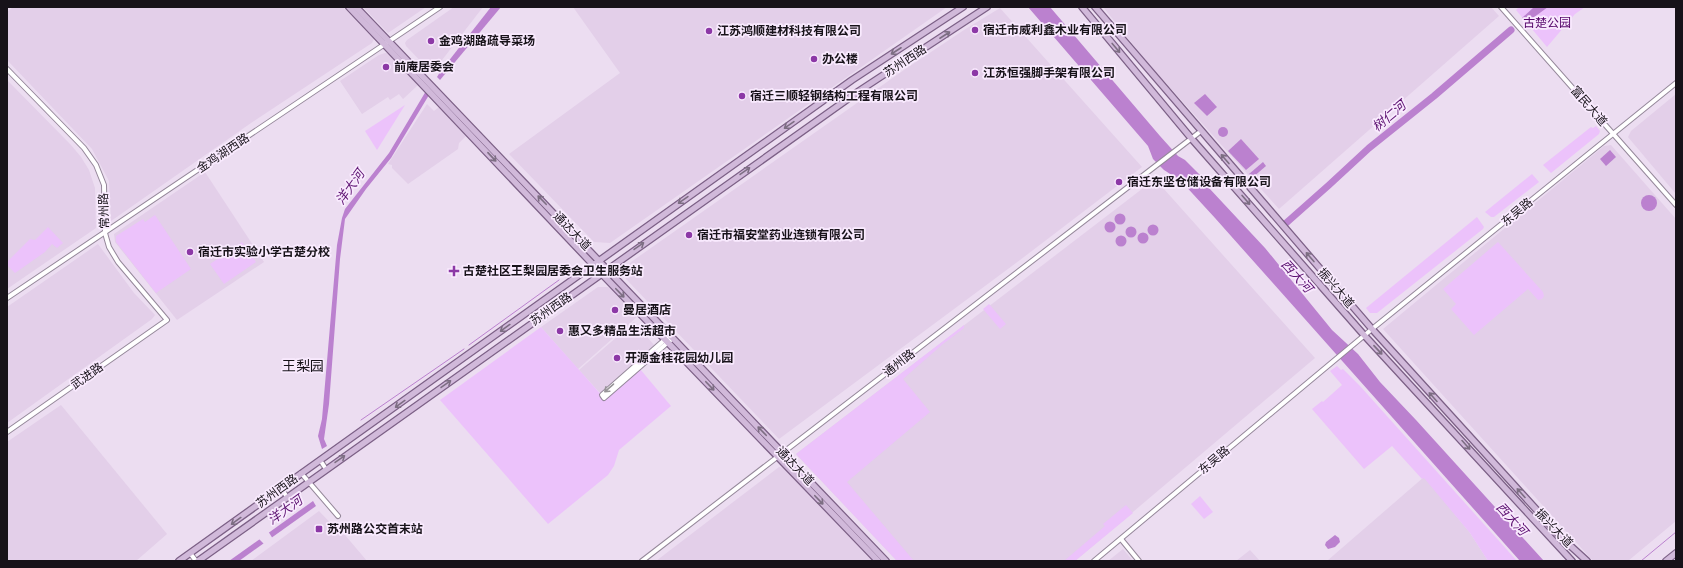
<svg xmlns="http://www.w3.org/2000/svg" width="1683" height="568" font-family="Roboto,'Noto Sans SC',sans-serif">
  <rect width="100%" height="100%" fill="#ecddf1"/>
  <g fill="#e3cfe9">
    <polygon points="13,7 343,7 374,39 372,43 251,123 111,221 109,181 92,149 7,60 7,12"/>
    <polygon points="363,7 426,7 388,33"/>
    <polygon points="454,7 483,7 432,73 406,46 405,43 407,40"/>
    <polygon points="573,7 947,7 610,243 594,242 509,154 620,73"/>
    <polygon points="1103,7 1491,7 1499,16 1279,209 1146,61"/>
    <polygon points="1000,8 1142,167 1020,260 779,439 626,279 624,275 627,267 631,262 904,70 964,30"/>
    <polygon points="385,53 388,53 418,85 403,99 399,94 390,100 388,97 362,114 340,81 379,55"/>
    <polygon points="7,80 71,145 81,157 89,170 95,188 96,228 7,289"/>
    <polygon points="1676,94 1676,194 1628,137 1631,131"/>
    <polygon points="427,104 434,111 439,107 466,136 459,143 458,149 408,184 392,168 392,165 388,164"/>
    <polygon points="1611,145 1676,219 1676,521 1628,561 1593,561 1383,329 1604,146"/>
    <polygon points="205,172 264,262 177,320 115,242 114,234"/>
    <polygon points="1155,179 1315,358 1075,561 897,561 796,454"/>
    <polygon points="98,244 134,293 155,315 152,319 7,423 7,307"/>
    <polygon points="598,287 608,287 614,290 638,316 578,369 541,327"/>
    <polygon points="634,322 654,345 600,393 579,370"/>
    <polygon points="61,405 167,534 136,561 7,561 7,442"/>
    <polygon points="779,467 784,468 874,561 656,561"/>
    <polygon points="1424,477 1470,533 1488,561 1327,561"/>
    <polygon points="319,511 341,534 345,535 367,561 251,561"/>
    <polygon points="1123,549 1133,561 1108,561"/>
    <polygon points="1250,550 1260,561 1236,561"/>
  </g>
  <g fill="#ecc2fb">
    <polygon points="1519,7 1585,7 1575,14 1547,47 1516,10"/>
    <polygon points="405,105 377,150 365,131"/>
    <polygon points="1596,126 1600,131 1599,134 1551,173 1543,165 1591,127 1593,128"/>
    <polygon points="1532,174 1539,182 1494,217 1491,217 1485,212"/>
    <polygon points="155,215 191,269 156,293 116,242 116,236 143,219 145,222"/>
    <polygon points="1477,217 1484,227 1483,229 1377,313 1370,313 1366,308"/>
    <polygon points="48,227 63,243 57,248 52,244 45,252 15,273 7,265 7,262 30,239 35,240"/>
    <polygon points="242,242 256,262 224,284 210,264 222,256 228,254 231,250"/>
    <polygon points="1498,242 1543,292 1544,296 1542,299 1538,300 1528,289 1474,335 1451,309 1456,304 1443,289"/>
    <polygon points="989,304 1006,324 1000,329 983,309"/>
    <polygon points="964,325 964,328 943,344 903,379 930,412 847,482 914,561 897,561 796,454"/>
    <polygon points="541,327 605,399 640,369 671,406 619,450 614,466 608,475 548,524 440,400"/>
    <polygon points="1337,366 1341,370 1343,369 1360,386 1517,561 1488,561 1470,533 1424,478 1422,479 1392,446 1364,469 1312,409 1322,401 1323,402 1342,385 1330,371"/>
    <polygon points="1200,496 1213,512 1204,519 1191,504"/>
    <polygon points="1126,505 1133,513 1075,561 1064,561 1105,526 1103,524"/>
  </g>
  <g fill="#bb81cf">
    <polygon points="491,7 501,7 440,80 437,77 440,72"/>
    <polygon points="1028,7 1050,7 1160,136 1178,156 1185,160 1204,179 1209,188 1265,248 1332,330 1358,354 1380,382 1416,420 1544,561 1520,561 1215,218 1181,181 1164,170 1153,159 1148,146"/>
    <polygon points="1534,7 1548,7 1526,23 1522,18"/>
    <polygon points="426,91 429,95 391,158 366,189 345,219 340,259 329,404 324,439 327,446 322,449 318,436 322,419 337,245 342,218 345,209 389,153"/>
    <polygon points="1205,94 1217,107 1207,116 1194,103"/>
    <circle cx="1223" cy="132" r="5"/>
    <polygon points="1241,139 1259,159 1246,170 1228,151"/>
    <polygon points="1610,150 1616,157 1606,166 1600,159"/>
    <polygon points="1263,162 1266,166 1252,178 1249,174"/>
    <circle cx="1649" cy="203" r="8"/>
    <circle cx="1120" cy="219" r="5.5"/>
    <circle cx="1110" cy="227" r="5.5"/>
    <circle cx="1153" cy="230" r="5.5"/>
    <circle cx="1131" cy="232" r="5.5"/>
    <circle cx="1143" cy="238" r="5.5"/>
    <circle cx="1121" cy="241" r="5.5"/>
    <polygon points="313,501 316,506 239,561 229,561"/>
    <polygon points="1335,535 1339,538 1340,542 1335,547 1328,549 1325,545 1326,542"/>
  </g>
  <polygon fill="#ecddf1" points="268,531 273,539 265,545 258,538"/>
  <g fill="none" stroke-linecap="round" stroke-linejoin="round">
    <g stroke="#bb81cf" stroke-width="1">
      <polyline points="469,345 559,280"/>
      <polyline points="361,420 464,349"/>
      <polyline points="1641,561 1676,532"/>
    </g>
    <polyline stroke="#bb81cf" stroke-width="7" points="1285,224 1329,185 1369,148 1434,96 1511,30"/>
    <defs>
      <g id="minor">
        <polyline points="1501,7 1676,205"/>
        <polyline points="7,69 84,148 96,165 104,185 105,233 109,247 118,262 167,320 7,432"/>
        <polyline points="7,298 440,7"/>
        <polyline points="670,335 602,395 604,398 673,338"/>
        <polyline points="320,460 326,469"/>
        <polyline points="301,473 338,516"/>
        <polyline points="281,488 287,497"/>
        <polyline points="1121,539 1139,561"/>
        <polyline points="190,553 196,561"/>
        <polyline points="642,561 1201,131"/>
        <polyline points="1094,561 1372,329 1676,83"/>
      </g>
      <g id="major">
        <polyline points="349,7 601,273 878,561"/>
        <polyline points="356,7 886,561"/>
        <polyline points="1082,7 1191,138 1364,335 1572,561"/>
        <polyline points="1095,7 1372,329 1564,540 1587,561"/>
        <polyline points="179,561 852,80 963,7"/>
        <polyline points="198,561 859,91 987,7"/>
        <polyline points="1666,561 1676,553"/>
      </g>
    </defs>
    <use href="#minor" stroke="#95889a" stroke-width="6"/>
    <use href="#major" stroke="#7c6086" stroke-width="8"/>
    <use href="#minor" stroke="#fff" stroke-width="4"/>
    <use href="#major" stroke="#d1b9da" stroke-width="5.5"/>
  </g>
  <defs><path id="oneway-shaft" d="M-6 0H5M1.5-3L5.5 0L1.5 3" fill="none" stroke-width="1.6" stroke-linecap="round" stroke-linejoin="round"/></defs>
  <g stroke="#7d6e83">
    <use href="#oneway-shaft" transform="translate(945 35) rotate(-33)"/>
    <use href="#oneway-shaft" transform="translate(1116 48) rotate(50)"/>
    <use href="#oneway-shaft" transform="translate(896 51) rotate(147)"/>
    <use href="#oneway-shaft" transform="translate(789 125) rotate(145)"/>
    <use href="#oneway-shaft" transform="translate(492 157) rotate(47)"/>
    <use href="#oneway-shaft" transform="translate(1225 159) rotate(-131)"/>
    <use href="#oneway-shaft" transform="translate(745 171) rotate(-35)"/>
    <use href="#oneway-shaft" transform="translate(542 200) rotate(-134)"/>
    <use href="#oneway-shaft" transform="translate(683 200) rotate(145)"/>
    <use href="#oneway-shaft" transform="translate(1246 200) rotate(49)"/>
    <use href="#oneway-shaft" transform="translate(639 246) rotate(-35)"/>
    <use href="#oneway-shaft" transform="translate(1310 257) rotate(-131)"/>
    <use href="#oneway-shaft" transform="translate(620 293) rotate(46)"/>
    <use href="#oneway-shaft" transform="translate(505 328) rotate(144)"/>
    <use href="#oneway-shaft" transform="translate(1378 350) rotate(47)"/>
    <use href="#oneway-shaft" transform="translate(446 384) rotate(-35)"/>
    <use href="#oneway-shaft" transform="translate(710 386) rotate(46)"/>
    <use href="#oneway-shaft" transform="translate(1433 397) rotate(-132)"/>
    <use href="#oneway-shaft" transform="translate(400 404) rotate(144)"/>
    <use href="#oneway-shaft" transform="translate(762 431) rotate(-134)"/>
    <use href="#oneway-shaft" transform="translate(1466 445) rotate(48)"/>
    <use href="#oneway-shaft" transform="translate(340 459) rotate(-35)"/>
    <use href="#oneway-shaft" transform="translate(1521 493) rotate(-132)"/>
    <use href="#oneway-shaft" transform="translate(819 500) rotate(46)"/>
    <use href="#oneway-shaft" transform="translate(236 521) rotate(144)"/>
  </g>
  <use stroke="#979498" href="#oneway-shaft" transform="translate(609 388) rotate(139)"/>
  <g fill="#8c38a6" stroke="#f9eafe" stroke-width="1.5">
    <circle cx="975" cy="30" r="4"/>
    <circle cx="709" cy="31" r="4"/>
    <circle cx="431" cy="41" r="4"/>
    <circle cx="814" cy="59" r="4"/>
    <circle cx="386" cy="67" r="4"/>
    <circle cx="975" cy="73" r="4"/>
    <circle cx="742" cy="96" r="4"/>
    <circle cx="1119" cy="182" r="4"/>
    <circle cx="689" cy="235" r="4"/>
    <circle cx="190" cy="252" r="4"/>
    <path d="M452 265h4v4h4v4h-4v4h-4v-4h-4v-4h4z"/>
    <circle cx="615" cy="310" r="4"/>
    <circle cx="560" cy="331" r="4"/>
    <circle cx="617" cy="358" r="4"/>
    <rect x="315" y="525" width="8" height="8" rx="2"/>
  </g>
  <g text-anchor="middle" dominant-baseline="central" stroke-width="3.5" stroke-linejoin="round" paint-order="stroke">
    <g font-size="12" fill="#540369" stroke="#f9eafe">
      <text x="1547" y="23">古楚公园</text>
    </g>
    <g font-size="12" font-weight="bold" fill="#171219" stroke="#f9eafe" text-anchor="start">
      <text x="983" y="30">宿迁市威利鑫木业有限公司</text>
      <text x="717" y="31">江苏鸿顺建材科技有限公司</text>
      <text x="439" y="41">金鸡湖路疏导菜场</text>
      <text x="822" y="59">办公楼</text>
      <text x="394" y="67">前庵居委会</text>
      <text x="983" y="73">江苏恒强脚手架有限公司</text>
      <text x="750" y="96">宿迁三顺轻钢结构工程有限公司</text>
      <text x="1127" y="182">宿迁东坚仓储设备有限公司</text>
      <text x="697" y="235">宿迁市福安堂药业连锁有限公司</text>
      <text x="198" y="252">宿迁市实验小学古楚分校</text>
      <text x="463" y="271">古楚社区王梨园居委会卫生服务站</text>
      <text x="623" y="310">曼居酒店</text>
      <text x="568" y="331">惠又多精品生活超市</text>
      <text x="625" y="358">开源金桂花园幼儿园</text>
      <text x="327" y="529">苏州路公交首末站</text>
    </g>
    <g font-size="12" fill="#171219" stroke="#f9eafe">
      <text transform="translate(905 61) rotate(-33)">苏州西路</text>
      <text transform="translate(1589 106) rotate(49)">富民大道</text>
      <text transform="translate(223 153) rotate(-34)">金鸡湖西路</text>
      <text transform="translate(104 211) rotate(-92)">常州路</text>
      <text transform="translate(1517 212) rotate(-40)">东吴路</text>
      <text transform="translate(572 231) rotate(46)">通达大道</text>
      <text transform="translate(1336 288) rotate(49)">振兴大道</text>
      <text transform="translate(551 309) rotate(-35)">苏州西路</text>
      <text transform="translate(899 363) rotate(-38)">通州路</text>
      <text transform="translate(87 376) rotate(-35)">武进路</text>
      <text transform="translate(1214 460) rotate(-40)">东吴路</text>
      <text transform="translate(795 466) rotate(46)">通达大道</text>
      <text transform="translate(277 491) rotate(-36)">苏州西路</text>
      <text transform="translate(1554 528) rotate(46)">振兴大道</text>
    </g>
    <g font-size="13" font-style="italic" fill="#5c1171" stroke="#f9eafe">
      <text transform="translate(1389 116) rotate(-40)">树仁河</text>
      <text transform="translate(350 187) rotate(-55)">洋大河</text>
      <text transform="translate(1297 276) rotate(48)">西大河</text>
      <text transform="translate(285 510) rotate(-36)">洋大河</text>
      <text transform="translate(1512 519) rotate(48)">西大河</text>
    </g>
    <g font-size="14" fill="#171219" stroke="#f9eafe">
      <text x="303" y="366">王梨园</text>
    </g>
  </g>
  <rect width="1683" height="568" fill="none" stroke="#171219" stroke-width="16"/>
</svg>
